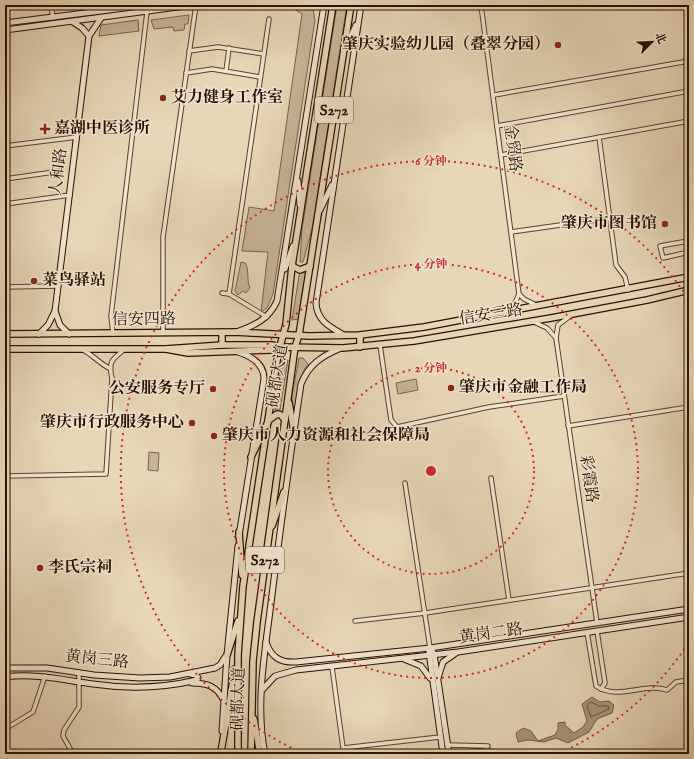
<svg xmlns="http://www.w3.org/2000/svg" width="694" height="759" font-family="'IM FELL English','Noto Serif SC',serif">
  <rect width="100%" height="100%" fill="#e6d7b8"/>
  <filter id="stains"><feTurbulence type="fractalNoise" baseFrequency=".005" numOctaves="4"/><feColorMatrix values="0 0 0 0 .2 0 0 0 0 .09 0 0 0 0 .02 0 0 0 .5 -.17"/></filter>
  <radialGradient id="worn" r=".72"><stop offset=".6" stop-color="#630" stop-opacity="0"/><stop offset="1" stop-color="#630" stop-opacity=".3"/></radialGradient>
  <g fill="#c6b599" stroke="#78624c">
    <polygon points="288,5 309,5 313,9 315,20 273,294 267,308 261,312 268,252 242,251 249,207 274,211 302,14"/>
    <polygon points="337,5 347,5 312,229 303,262 300,262 302,229"/>
    <polygon points="189,15 188,24 185,24 184,30 174,31 173,27 154,29 151,20"/>
    <polygon points="138,20 139,31 99,36 101,25"/>
    <path d="M241,262l4,1c5,8 1,16 5,25l-4,5 -3,-2 -5,4 -3,-4z"/>
    <polygon points="300,270 306,271 298,319 292,320"/>
    <path d="M299,358h4l5,6c-12,15 -8,34 -15,49l-1,-17z"/>
    <polygon points="282,360 288,360 280,410 275,410"/>
    <polygon points="416,379 418,390 398,394 396,383"/>
    <polygon points="149,452 159,453 158,471 148,470"/>
  </g>
  <polygon fill="#a69379" stroke="#745e49" points="592,697 600,702 609,701 614,705 612,713 597,719 589,732 568,743 556,738 544,742 528,740 518,742 516,733 523,728 531,731 538,741 555,735 558,729 558,723 565,722 565,725 574,733 583,727 587,721 582,704"/>
  <g fill="none" stroke-linecap="round" stroke-linejoin="round">
    <polygon stroke="#68513c" stroke-width="1" points="591,702 599,706 608,706 609,709 591,717 587,706"/>
    <defs>
      <g id="street">
        <polyline points="51,5 53,18"/>
        <polyline points="481,5 519,294"/>
        <polyline points="189,51 218,47 264,54"/>
        <polyline points="226,71 229,48"/>
        <polyline points="186,73 212,69 260,77"/>
        <polyline points="494,95 689,61"/>
        <polyline points="497,126 689,91"/>
        <polyline points="599,137 616,265 625,277 628,290"/>
        <polyline points="5,146 77,137"/>
        <polyline points="501,155 689,121"/>
        <polyline points="5,179 61,171"/>
        <polyline points="5,204 70,195"/>
        <polyline points="511,232 610,218"/>
        <polyline points="689,245 688,241 660,246 663,258 689,252"/>
        <polyline points="5,287 58,286"/>
        <polyline points="222,293 229,294"/>
        <polyline points="519,294 524,299 536,305"/>
        <polyline points="505,311 515,303 519,294"/>
        <polyline points="570,316 558,325 556,338 597,623"/>
        <polyline points="267,317 229,294 269,19"/>
        <polyline points="534,322 547,328 556,338"/>
        <polyline points="163,333 163,237 196,5"/>
        <polyline points="113,334 111,316 147,12"/>
        <polyline points="380,345 391,420 397,427 489,407 564,396"/>
        <path d="M83,350c10,5 16,13 26,18"/>
        <polyline points="568,426 689,407"/>
        <path d="M5,476l101,-2 6,-96c-4,-16 0,-19 13,-29"/>
        <polyline points="491,478 509,600"/>
        <polyline points="405,483 430,648"/>
        <polyline points="355,621 425,613 689,573"/>
        <polyline points="597,631 605,683 601,689"/>
        <path d="M587,632l9,54c22,15 48,-4 71,4l9,-8 13,-2"/>
        <polyline points="332,667 343,748 440,737"/>
        <polyline points="5,729 33,712 45,676"/>
        <polyline points="448,745 488,746"/>
        <polyline points="449,753 489,750"/>
        <polyline points="73,754 63,736 64,730 79,707 79,672"/>
      </g>
      <g id="secondary">
        <polyline points="73,22 82,28 89,36"/>
        <polyline points="5,23 149,5"/>
        <polyline points="5,30 193,5"/>
        <polyline points="345,49 356,25"/>
        <polyline points="298,181 300,205"/>
        <polyline points="320,210 332,185"/>
        <polyline points="285,269 293,246"/>
        <polyline points="55,311 60,325 69,334"/>
        <path d="M236,332c18,-6 33,-13 41,-31l47,-296"/>
        <polyline points="39,334 48,325 55,311 89,36 101,18"/>
        <path d="M344,335c-14,-8 -27,-14 -28,-32l45,-298"/>
        <path d="M238,352c13,4 26,11 26,27l-25,157"/>
        <path d="M266,642c5,15 14,21 30,20l134,-14 259,-39"/>
        <polyline points="430,648 434,654 449,754"/>
        <polyline points="429,652 443,754"/>
        <polyline points="404,659 421,666 430,678"/>
        <polyline points="5,668 47,668 94,675 140,678 170,677 215,668 220,665 225,657"/>
        <path d="M5,677c31,-4 58,3 88,7 34,5 70,4 104,-4l1,-2 -2,-3 -6,-1"/>
        <polyline points="438,678 443,662 456,653"/>
        <path d="M192,683c15,0 25,3 32,18"/>
        <polyline points="262,690 275,676 296,670 458,652 689,617"/>
        <polyline points="222,731 227,655 238,546"/>
        <path d="M265,754c-10,-49 0,-102 6,-151 9,-73 19,-146 30,-219 8,-20 21,-28 40,-36"/>
      </g>
      <g id="primary">
        <polyline points="292,266 300,270 310,266"/>
        <polyline points="5,334 235,332 309,336 360,335 424,327 689,277"/>
        <polyline points="360,335 360,347"/>
        <polyline points="222,345 222,333"/>
        <polyline points="5,349 166,349 222,345 272,345 280,347"/>
        <polyline points="166,349 188,353 271,350 280,347 343,348 414,341 551,318 647,300 689,290"/>
        <polyline points="289,403 294,432"/>
        <polyline points="251,457 269,420 277,414 281,415 285,420"/>
        <polyline points="272,526 284,492"/>
        <polyline points="239,532 242,575"/>
        <polyline points="227,655 238,621"/>
        <polyline points="254,719 260,754"/>
        <polyline points="221,752 235,669"/>
        <polyline points="238,754 238,655 243,586 278,354 286,324 292,266 333,5"/>
        <polyline points="251,754 253,661 257,622 295,347 299,335 351,5"/>
      </g>
    </defs>
    <use href="#street" stroke="#58412e" stroke-width="5.5"/>
    <use href="#secondary" stroke="#290f00" stroke-width="7"/>
    <use href="#primary" stroke="#290f00" stroke-width="8"/>
    <use href="#street" stroke="#efe5d1" stroke-width="3.5"/>
    <use href="#secondary" stroke="#efe5d1" stroke-width="5"/>
    <use href="#primary" stroke="#e6d7b8" stroke-width="5.5"/>
  </g>
  <g fill="none" stroke="#d62828" stroke-width="2" stroke-dasharray="2 4">
    <circle cx="431" cy="471" r="103"/>
    <circle cx="431" cy="471" r="207"/>
    <path d="M688 644A310 310 0 0 1 560 753M302 753A310 310 0 1 1 688 298"/>
  </g>
  <g fill="#8f2418" stroke="#efe5d1" stroke-width="1.5">
    <circle cx="558" cy="45" r="4"/>
    <circle cx="163" cy="98" r="4"/>
    <path d="M43 123h4v4h4v4h-4v4h-4v-4h-4v-4h4z"/>
    <circle cx="665" cy="224" r="4"/>
    <circle cx="34" cy="281" r="4"/>
    <circle cx="451" cy="388" r="4"/>
    <circle cx="213" cy="389" r="4"/>
    <circle cx="192" cy="423" r="4"/>
    <circle cx="214" cy="436" r="4"/>
    <circle cx="40" cy="568" r="4"/>
  </g>
  <g text-anchor="middle" dominant-baseline="central" stroke-width="3" stroke-linejoin="round" paint-order="stroke">
    <g fill="#efe5d1" stroke="#644f3f" stroke-width="1">
      <rect x="315" y="97" width="38" height="26" rx="3"/>
      <rect x="246" y="547" width="38" height="26" rx="3"/>
    </g>
    <g font-size="15" font-weight="bold" fill="#290f00">
      <text x="334" y="110">S272</text>
      <text x="265" y="560">S272</text>
    </g>
    <g font-size="16" font-weight="bold" fill="#290f00" stroke="#efe5d1" text-anchor="start">
      <text x="550" y="45" text-anchor="end">肇庆实验幼儿园（叠翠分园）</text>
      <text x="171" y="98">艾力健身工作室</text>
      <text x="54" y="129">嘉湖中医诊所</text>
      <text x="657" y="224" text-anchor="end">肇庆市图书馆</text>
      <text x="42" y="281">菜鸟驿站</text>
      <text x="459" y="388">肇庆市金融工作局</text>
      <text x="205" y="389" text-anchor="end">公安服务专厅</text>
      <text x="184" y="423" text-anchor="end">肇庆市行政服务中心</text>
      <text x="222" y="436">肇庆市人力资源和社会保障局</text>
      <text x="48" y="568">李氏宗祠</text>
    </g>
    <g font-size="16" fill="#290f00" stroke="#efe5d1">
      <text transform="translate(512 148) rotate(83)">金贸路</text>
      <text transform="translate(59 172) rotate(-83)">人和路</text>
      <text transform="translate(491 315) rotate(-9)">信安三路</text>
      <text transform="translate(144 320) rotate(-1)">信安四路</text>
      <text transform="translate(278 376) rotate(-81)">砚都大道</text>
      <text transform="translate(588 479) rotate(82)">彩霞路</text>
      <text transform="translate(491 634) rotate(-8)">黄岗二路</text>
      <text transform="translate(97 660) rotate(6)">黄岗三路</text>
      <text transform="translate(239 699) rotate(-88)">砚都大道</text>
    </g>
  </g>
  <circle cx="431" cy="471" r="6" fill="#d62828" stroke="#efe5d1" stroke-width="2"/>
  <g font-size="12" text-anchor="middle" font-weight="bold" fill="#d62828" stroke="#efe5d1" stroke-width="3" stroke-linejoin="round" paint-order="stroke">
    <text x="431" y="165">6 分钟</text>
    <text x="431" y="268">4 分钟</text>
    <text x="431" y="372">2 分钟</text>
  </g>
  <rect width="694" height="759" fill="none" stroke="#e6d7b8" stroke-width="20"/>
  <rect x="6" y="6" width="682" height="747" fill="none" stroke="#290f00" stroke-width="2"/>
  <rect x="10" y="10" width="674" height="739" fill="none" stroke="#290f00"/>
  <g transform="translate(652 42) rotate(66)" stroke="#efe5d1" stroke-width="3" paint-order="stroke">
  <path d="M0-3L7 15L0 10L-7 15Z" fill="#290f00"/>
  <text y="-6" font-size="11" font-weight="bold" text-anchor="middle" fill="#290f00">北</text>
  </g>
  <rect width="100%" height="100%" filter="url(#stains)"/>
  <rect width="100%" height="100%" fill="url(#worn)"/>
</svg>
